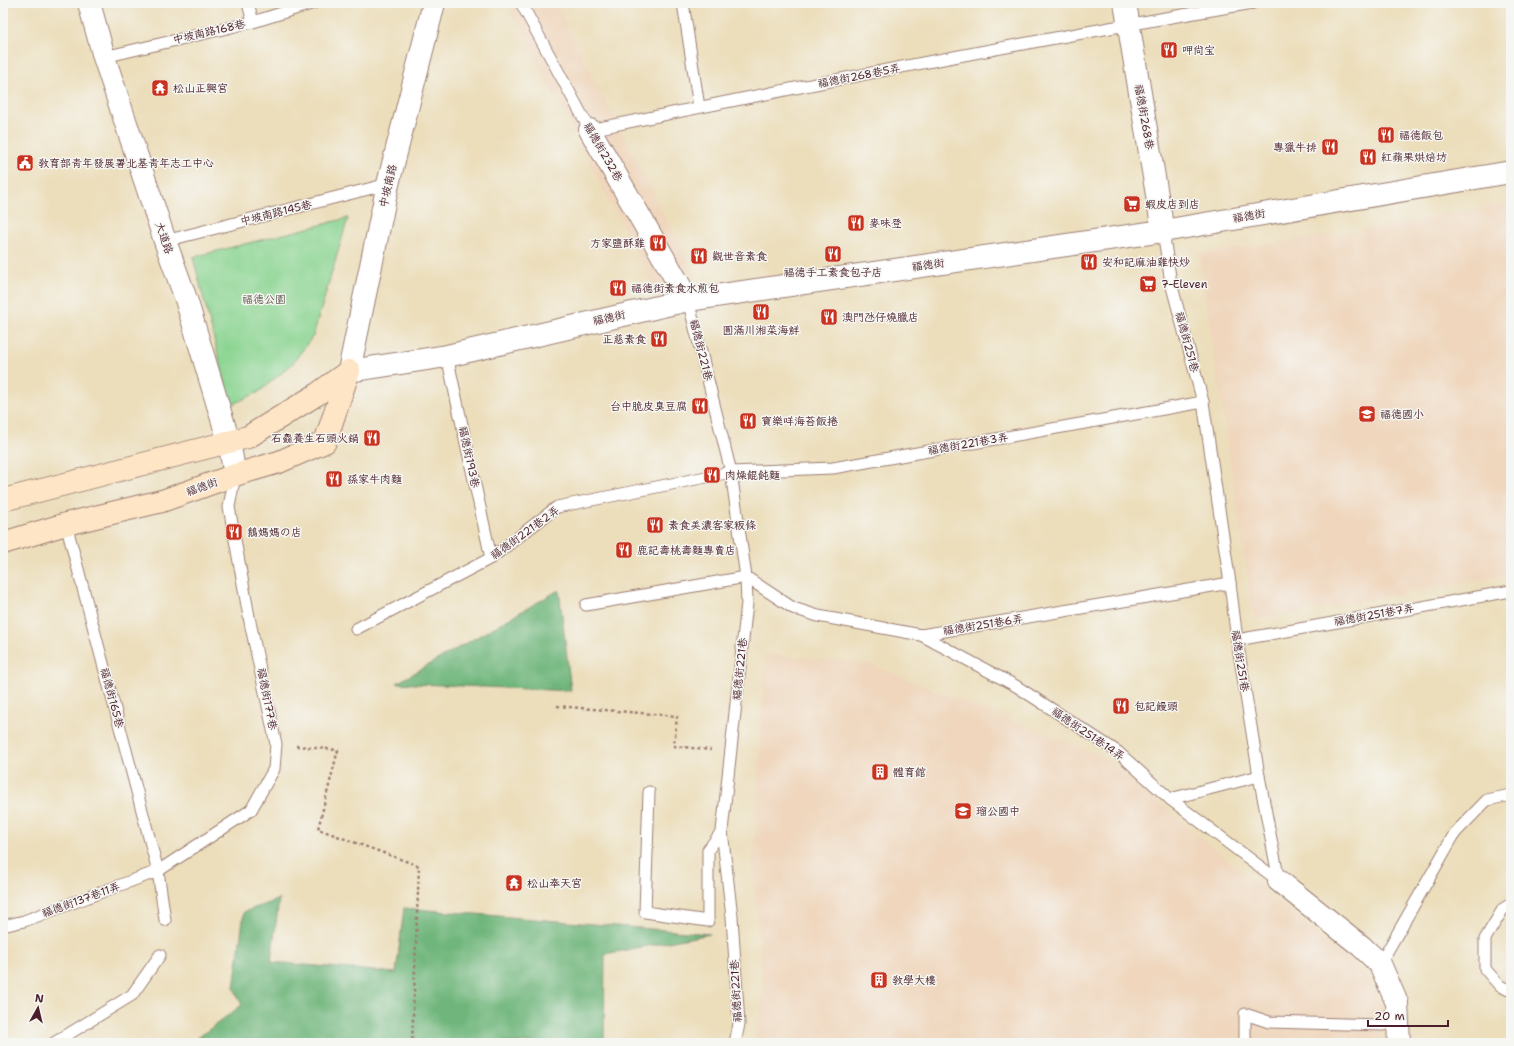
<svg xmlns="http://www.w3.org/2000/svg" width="1514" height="1046" font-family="'Shantell Sans','LXGW WenKai TC','Klee One',sans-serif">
  <rect width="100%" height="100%" fill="#f6f6f2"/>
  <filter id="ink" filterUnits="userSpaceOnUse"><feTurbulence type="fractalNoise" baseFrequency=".025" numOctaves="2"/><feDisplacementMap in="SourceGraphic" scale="8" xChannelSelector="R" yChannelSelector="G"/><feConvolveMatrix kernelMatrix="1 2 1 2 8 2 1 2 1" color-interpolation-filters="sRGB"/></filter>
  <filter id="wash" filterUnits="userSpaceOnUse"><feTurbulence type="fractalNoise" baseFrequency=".012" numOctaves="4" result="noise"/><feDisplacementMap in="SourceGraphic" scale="16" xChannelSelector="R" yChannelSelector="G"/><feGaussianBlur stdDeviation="0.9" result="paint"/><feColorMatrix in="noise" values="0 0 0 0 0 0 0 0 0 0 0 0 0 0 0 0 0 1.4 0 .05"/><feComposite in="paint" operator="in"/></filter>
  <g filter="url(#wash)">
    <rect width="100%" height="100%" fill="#ecdebb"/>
    <g fill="#efd6bc">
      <polygon points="507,3 555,3 692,269 654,288"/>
      <polygon points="1511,202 1511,575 1254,620 1199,254 1362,230"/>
      <polygon points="765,654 869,664 1103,756 1369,977 1385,1013 1382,1043 754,1043 763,994 753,867"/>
    </g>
    <polygon fill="#8ad491" stroke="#6a7a5e" points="348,218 313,336 292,364 259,392 231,405 193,257"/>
    <g fill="#6fb67b" stroke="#5c6a53">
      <polygon points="559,590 571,691 397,683"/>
      <polygon points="279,899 271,962 396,973 404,908 710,934 605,954 604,1043 191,1043 242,1005 234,988 244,912"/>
    </g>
  </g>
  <g filter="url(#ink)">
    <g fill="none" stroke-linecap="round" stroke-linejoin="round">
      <defs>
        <g id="lane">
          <polyline points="248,3 253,22"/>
          <path d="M521,3l69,127c221,-46 442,-90 663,-127"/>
          <polyline points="683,3 699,107"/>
          <polyline points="104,57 253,22 314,3"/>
          <polyline points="1163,231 1171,283 1203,402 1230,583 1237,640 1259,776 1279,881"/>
          <polyline points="165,241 388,184"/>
          <polyline points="688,300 731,472 746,577 747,603 722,831 732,917 739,1024 735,1043"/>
          <polyline points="447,356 491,558"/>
          <polyline points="66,524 158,871 165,920"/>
          <polyline points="586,605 746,577 793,608 818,616 921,635 1230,583"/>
          <polyline points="356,629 491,558 557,507 731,472 833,468 1203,402"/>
          <polyline points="921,635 1016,686 1118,752 1170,799 1279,881"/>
          <polyline points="1237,640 1511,591"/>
          <polyline points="649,792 645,912 708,921 708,850 722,831"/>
          <polyline points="1170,799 1259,776"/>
          <polyline points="1511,904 1503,909 1485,939 1485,969 1500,986 1511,991"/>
          <polyline points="3,926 24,921 158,871 251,810 274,769 276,744 250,622 229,507 235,475"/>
          <polyline points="1380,964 1455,833 1487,800 1511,795"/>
          <polyline points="54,1043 132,995 160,955"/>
          <polyline points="1245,1043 1245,1014 1269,1022 1383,1025 1395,1006"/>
        </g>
        <g id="street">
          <polyline points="89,3 104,57 165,241 186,299 229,442 235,475"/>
          <polyline points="434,3 388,184 349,371 447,356 688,300 1163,231 1511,172"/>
          <polyline points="1125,3 1163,231"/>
          <polyline points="590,130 688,300"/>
          <polyline points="1279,881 1361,946 1380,964 1397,1003 1399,1043"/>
        </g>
        <g id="secondary">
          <polyline points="3,500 248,437 316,395 349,371"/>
          <polyline points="3,543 66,524 162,501 235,475 279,462 325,442 349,371"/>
        </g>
      </defs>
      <use href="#lane" stroke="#9b7e73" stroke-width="13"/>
      <use href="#street" stroke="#9b7e73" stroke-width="24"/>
      <use href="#secondary" stroke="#9b7e73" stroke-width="24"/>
      <g stroke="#9b7e73" stroke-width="2.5" stroke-dasharray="3 3" stroke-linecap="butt">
        <polyline points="557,706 677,716 674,746 711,750"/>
        <polyline points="296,746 338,750 318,829 419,866 412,1043"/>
      </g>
      <use href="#lane" stroke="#fff" stroke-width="11"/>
      <use href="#street" stroke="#fff" stroke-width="22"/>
      <use href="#secondary" stroke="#fde5c5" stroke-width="22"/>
    </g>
  </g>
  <defs>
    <symbol id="restaurant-square" viewBox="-11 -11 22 22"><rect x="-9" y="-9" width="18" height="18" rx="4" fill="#c8321e" stroke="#f6f6f2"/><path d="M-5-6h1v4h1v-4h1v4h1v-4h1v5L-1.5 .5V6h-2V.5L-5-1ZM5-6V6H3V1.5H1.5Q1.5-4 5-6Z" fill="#fff"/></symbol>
    <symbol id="temple-square" viewBox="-11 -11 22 22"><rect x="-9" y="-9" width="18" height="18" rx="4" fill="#c8321e" stroke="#f6f6f2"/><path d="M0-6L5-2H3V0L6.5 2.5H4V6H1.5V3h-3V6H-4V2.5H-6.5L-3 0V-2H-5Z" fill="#fff"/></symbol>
    <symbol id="civic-square" viewBox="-11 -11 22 22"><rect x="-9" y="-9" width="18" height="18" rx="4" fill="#c8321e" stroke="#f6f6f2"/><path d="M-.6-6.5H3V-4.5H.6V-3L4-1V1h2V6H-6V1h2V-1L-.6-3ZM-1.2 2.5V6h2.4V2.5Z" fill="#fff"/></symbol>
    <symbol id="supermarket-square" viewBox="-11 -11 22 22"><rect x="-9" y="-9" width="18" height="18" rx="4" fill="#c8321e" stroke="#f6f6f2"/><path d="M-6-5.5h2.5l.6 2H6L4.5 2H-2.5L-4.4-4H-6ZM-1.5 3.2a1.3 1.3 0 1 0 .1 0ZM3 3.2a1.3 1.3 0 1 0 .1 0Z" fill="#fff"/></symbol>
    <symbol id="school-square" viewBox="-11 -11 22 22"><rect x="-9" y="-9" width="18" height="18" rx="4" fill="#c8321e" stroke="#f6f6f2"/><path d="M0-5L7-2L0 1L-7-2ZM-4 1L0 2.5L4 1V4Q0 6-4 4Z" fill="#fff"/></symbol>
    <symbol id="building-square" viewBox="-11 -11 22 22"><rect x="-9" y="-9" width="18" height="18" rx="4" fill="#c8321e" stroke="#f6f6f2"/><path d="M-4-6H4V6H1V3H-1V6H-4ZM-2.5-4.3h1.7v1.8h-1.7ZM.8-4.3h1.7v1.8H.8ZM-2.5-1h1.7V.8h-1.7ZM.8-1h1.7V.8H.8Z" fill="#fff"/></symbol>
  </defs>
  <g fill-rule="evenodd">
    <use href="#restaurant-square" x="1159" y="40" width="20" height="20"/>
    <use href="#temple-square" x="150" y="78" width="20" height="20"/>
    <use href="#restaurant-square" x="1376" y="125" width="20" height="20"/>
    <use href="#restaurant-square" x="1320" y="137" width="20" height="20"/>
    <use href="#restaurant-square" x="1358" y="147" width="20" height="20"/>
    <use href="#civic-square" x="15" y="153" width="20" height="20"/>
    <use href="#supermarket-square" x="1122" y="194" width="20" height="20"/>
    <use href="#restaurant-square" x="846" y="213" width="20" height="20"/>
    <use href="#restaurant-square" x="648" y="233" width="20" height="20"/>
    <use href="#restaurant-square" x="823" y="244" width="20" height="20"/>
    <use href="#restaurant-square" x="689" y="246" width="20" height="20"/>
    <use href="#restaurant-square" x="1079" y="252" width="20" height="20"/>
    <use href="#supermarket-square" x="1138" y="274" width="20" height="20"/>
    <use href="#restaurant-square" x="608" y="278" width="20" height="20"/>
    <use href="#restaurant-square" x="751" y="302" width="20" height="20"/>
    <use href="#restaurant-square" x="819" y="307" width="20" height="20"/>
    <use href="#restaurant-square" x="649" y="329" width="20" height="20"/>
    <use href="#restaurant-square" x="690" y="396" width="20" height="20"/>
    <use href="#school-square" x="1357" y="404" width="20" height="20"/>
    <use href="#restaurant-square" x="738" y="411" width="20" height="20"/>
    <use href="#restaurant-square" x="362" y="428" width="20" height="20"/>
    <use href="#restaurant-square" x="702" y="465" width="20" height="20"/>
    <use href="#restaurant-square" x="324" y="469" width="20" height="20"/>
    <use href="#restaurant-square" x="645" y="515" width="20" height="20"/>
    <use href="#restaurant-square" x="224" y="522" width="20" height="20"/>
    <use href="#restaurant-square" x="614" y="540" width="20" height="20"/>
    <use href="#restaurant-square" x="1111" y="696" width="20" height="20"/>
    <use href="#building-square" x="870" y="762" width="20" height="20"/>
    <use href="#school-square" x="953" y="801" width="20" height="20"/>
    <use href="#temple-square" x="504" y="873" width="20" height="20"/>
    <use href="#building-square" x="869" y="970" width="20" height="20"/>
  </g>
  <g text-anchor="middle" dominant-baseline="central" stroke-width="3" stroke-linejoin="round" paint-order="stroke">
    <g font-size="11" fill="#4a1f2b" stroke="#f6f6f2">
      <text transform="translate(209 32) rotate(-13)">中坡南路168巷</text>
      <text transform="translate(859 76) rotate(-11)">福德街268巷5弄</text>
      <text transform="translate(1144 117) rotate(80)">福德街268巷</text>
      <text transform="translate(603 152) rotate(60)">福德街232巷</text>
      <text transform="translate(388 186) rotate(-77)">中坡南路</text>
      <text transform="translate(276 213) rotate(-14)">中坡南路145巷</text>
      <text transform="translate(1249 216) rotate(-10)">福德街</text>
      <text transform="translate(164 238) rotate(71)">大道路</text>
      <text transform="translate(928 265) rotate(-8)">福德街</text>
      <text transform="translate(609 318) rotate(-13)">福德街</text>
      <text transform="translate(1187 342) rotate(75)">福德街251巷</text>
      <text transform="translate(701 350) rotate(76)">福德街221巷</text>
      <text transform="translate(968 444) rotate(-10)">福德街221巷3弄</text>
      <text transform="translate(469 457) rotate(78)">福德街193巷</text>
      <text transform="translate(202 487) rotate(-20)">福德街</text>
      <text transform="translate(525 533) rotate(-36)">福德街221巷2弄</text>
      <text transform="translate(1374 615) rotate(-10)">福德街251巷7弄</text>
      <text transform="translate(983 625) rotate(-9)">福德街251巷6弄</text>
      <text transform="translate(1240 661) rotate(81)">福德街251巷</text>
      <text transform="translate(740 669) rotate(-84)">福德街221巷</text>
      <text transform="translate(112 698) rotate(75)">福德街165巷</text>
      <text transform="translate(267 699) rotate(79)">福德街177巷</text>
      <text transform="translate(1088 734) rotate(34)">福德街251巷14弄</text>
      <text transform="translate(81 900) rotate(-20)">福德街137巷11弄</text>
      <text transform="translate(736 991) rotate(-93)">福德街221巷</text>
    </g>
    <g font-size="11" fill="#4a1f2b" stroke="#f6f6f2" text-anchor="start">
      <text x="1182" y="50">呷尚宝</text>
      <text x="173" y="88">松山正興宮</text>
      <text x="1399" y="135">福德飯包</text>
      <text x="1317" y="147" text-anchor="end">專獵牛排</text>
      <text x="1381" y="157">紅蘋果烘焙坊</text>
      <text x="38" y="163">教育部青年發展署北基青年志工中心</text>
      <text x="1145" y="204">蝦皮店到店</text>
      <text x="869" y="223">麥味登</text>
      <text x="645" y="243" text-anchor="end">方家鹽酥雞</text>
      <text x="712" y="256">觀世音素食</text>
      <text x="1102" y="262">安和記麻油雞快炒</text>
      <text x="833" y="272" text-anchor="middle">福德手工素食包子店</text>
      <text x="1161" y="284">7-Eleven</text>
      <text x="631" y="288">福德街素食水煎包</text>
      <text x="842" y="317">澳門氹仔燒臘店</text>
      <text x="761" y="330" text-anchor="middle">圓滿川湘菜海鮮</text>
      <text x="646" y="339" text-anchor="end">正慈素食</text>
      <text x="687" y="406" text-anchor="end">台中脆皮臭豆腐</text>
      <text x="1380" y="414">福德國小</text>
      <text x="761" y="421">寶樂咩海苔飯捲</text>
      <text x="359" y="438" text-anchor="end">石鱻養生石頭火鍋</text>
      <text x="725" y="475">肉燥餛飩麵</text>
      <text x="347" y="479">孫家牛肉麵</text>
      <text x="668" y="525">素食美濃客家粄條</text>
      <text x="247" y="532">鵝媽媽の店</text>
      <text x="637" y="550">鹿記壽桃壽麵專賣店</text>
      <text x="1134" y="706">包記饅頭</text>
      <text x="893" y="772">體育館</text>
      <text x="976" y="811">瑠公國中</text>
      <text x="527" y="883">松山奉天宮</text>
      <text x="892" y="980">教學大樓</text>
    </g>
    <g font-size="11" fill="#5d554a" stroke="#f6f6f2">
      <text x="264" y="299">福德公園</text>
    </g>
  </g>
  <rect width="1514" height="1046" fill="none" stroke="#f6f6f2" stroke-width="16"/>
  <g transform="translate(38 1008) rotate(8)" stroke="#f6f6f2" stroke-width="3" paint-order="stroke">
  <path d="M0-3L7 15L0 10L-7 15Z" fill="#4a1f2b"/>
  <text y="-6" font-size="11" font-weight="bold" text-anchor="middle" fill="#4a1f2b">N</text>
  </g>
  <path d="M1368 1020v6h80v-6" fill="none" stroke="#4a1f2b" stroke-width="2"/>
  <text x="1374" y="1020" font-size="12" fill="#4a1f2b" stroke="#f6f6f2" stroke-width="3" paint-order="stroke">20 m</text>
</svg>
